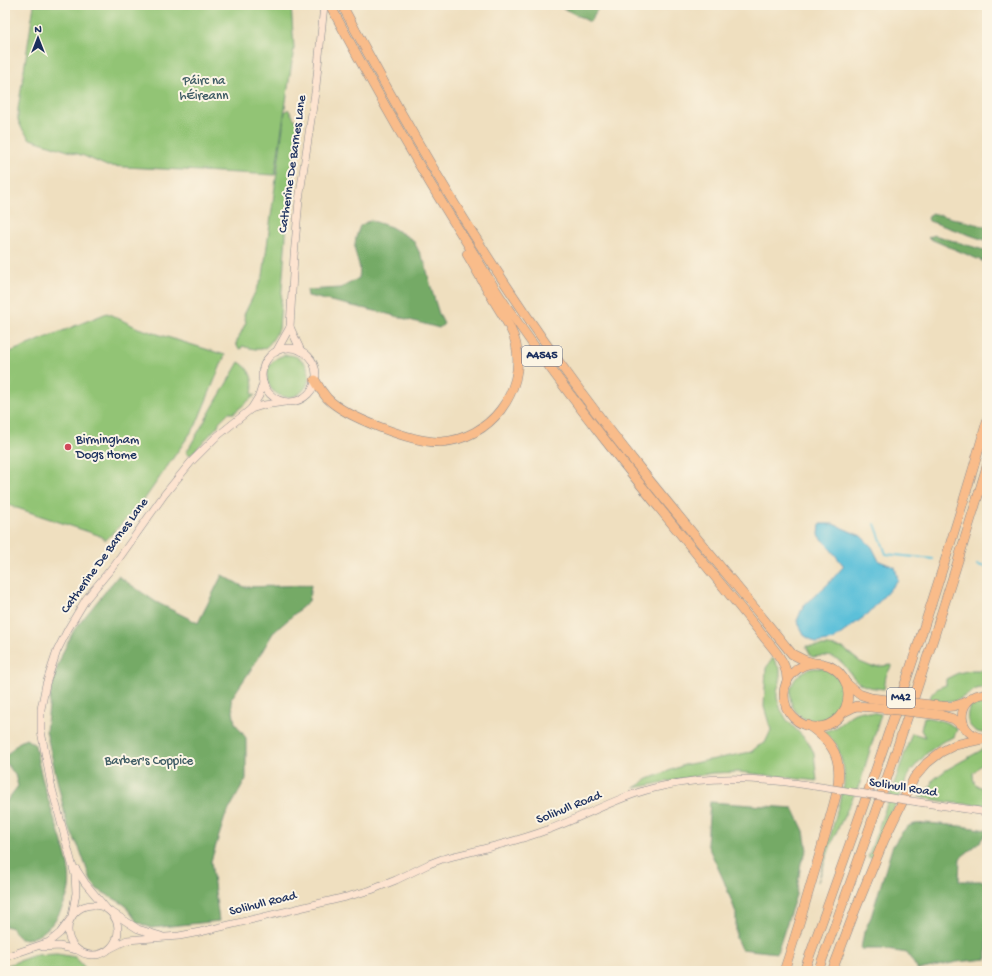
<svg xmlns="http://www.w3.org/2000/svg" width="992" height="976" font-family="'Gochi Hand',sans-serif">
  <rect width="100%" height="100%" fill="#fcf5e5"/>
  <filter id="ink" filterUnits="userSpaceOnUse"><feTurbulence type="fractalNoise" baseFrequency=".025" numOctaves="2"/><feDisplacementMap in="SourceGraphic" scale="8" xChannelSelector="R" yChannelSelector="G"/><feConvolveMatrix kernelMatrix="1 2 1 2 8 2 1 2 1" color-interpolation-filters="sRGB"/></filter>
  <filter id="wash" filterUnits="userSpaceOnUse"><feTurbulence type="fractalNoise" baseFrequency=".012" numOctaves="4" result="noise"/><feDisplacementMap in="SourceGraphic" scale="16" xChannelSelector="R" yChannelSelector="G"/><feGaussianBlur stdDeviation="0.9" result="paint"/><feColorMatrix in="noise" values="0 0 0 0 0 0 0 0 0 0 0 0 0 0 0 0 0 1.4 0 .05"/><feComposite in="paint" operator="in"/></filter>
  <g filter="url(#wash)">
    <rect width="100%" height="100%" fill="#efdfbf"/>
    <g fill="#92c475" stroke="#567a6a">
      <polygon points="34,5 291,5 294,48 275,175 107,166 84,156 30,139 22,129 18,120 18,109"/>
      <path d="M288,109l11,17 -12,96 -8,107c-12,20 -13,24 -37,17l-1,3 -3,-1 -2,-5 10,-21 -2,-7 19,-39 22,-164z"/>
      <polygon points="107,313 138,328 225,355 196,425 144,500 106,540 98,535 5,504 5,354"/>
      <circle cx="288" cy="376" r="21"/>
      <path d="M239,362c11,6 16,19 13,32l3,1 -21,18h-6l-9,9 -1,4 -27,29 -5,-2z"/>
      <path d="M806,646h22l15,2 17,14 12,5 20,-2 -6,11 -2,13c-6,-1 -15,-1 -21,-4 -12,-5 -15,-20 -26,-26 -7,-4 -17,-3 -25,-2z"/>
      <polygon points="773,658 780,670 780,682 777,690 777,698 781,710 787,720 809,743 814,753 817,781 739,772 712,773 634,788 648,779 684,765 751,752 758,746 765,743 771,730 764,707 766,668"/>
      <circle cx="817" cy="695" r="27"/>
      <path d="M972,670h15v18c-14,-2 -20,9 -32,13 -8,2 -18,0 -26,-1 3,-9 8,-12 17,-15v-6l12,-6z"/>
      <path d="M987,699v34c-26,2 -26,-35 0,-34z"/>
      <path d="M863,711l18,3 -21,69 -27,56 -15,43 26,-97v-16l-7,-24 -13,-13c4,-2 8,-3 12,-5 11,-7 13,-14 27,-16z"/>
      <path d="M924,717c12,2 23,4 33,12l-3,8 -12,5 -15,11 -18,20 -36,85 -5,-1 44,-124 13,4 -4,-7z"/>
      <path d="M987,747v16l-6,2 -8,8c0,12 3,13 14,16v16l-34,-2 -34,-6 13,-12 1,-5 13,-10z"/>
      <polygon points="57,954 75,957 88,971 5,971 5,966 35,955"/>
    </g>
    <g fill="#75aa66" stroke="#486c62">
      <polygon points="557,5 600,5 590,22"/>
      <polygon points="932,213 987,227 987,241 929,221 928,218"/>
      <path d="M370,220l21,7 22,13 12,23 7,28 7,23 5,10 -5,4 -55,-15 -76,-17 -1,-6 34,-2 18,-10c2,-14 -1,-14 -4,-27 -1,-8 2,-18 5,-25z"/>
      <polygon points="934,235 987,251 987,263 928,238"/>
      <polygon points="222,575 244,587 311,585 309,601 273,633 254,665 231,699 235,723 246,738 246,779 225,817 211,861 219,921 151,928 137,922 125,905 97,889 91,881 80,850 67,824 46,731 52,682 63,652 74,630 118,576 156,602 198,623"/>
      <path d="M26,739l9,6c4,22 9,43 16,63 6,21 22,59 18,80 -1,10 -11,29 -17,36 -10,10 -18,16 -32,15l-8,-11 -7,-2v-123l13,-17 -3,-11 -10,-14v-4l13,-14z"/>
      <polygon points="710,802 793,808 804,831 807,850 801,863 796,895 777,953 741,949 736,938 736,913 724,881 707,844"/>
      <path d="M928,823l32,3 27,4v2l-8,11 -19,15 -1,23h28v78l-30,3 -39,8 -11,-17 -26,-4h-20l3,-17 7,-15 21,-69c3,-6 12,-21 19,-23 5,-2 12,-1 17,-2z"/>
    </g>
    <polygon fill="#5bc0d9" stroke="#3b789c" points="820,524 833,524 861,536 872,547 879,561 895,567 898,580 868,614 833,640 817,643 805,636 797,621 803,606 827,585 844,566 819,535"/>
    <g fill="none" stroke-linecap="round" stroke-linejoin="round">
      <g stroke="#5bc0d9" stroke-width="2">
        <polyline points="489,6 490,5"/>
        <polyline points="875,524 886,554 933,559"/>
        <polyline points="977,565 987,567"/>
      </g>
    </g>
  </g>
  <g filter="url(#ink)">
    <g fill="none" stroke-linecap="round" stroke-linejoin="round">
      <defs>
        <g id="secondary">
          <circle cx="289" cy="375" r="27"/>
          <polyline points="301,351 290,327 294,256 299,200 316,86 324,5"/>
          <polyline points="276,352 290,327"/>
          <polyline points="251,409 259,396 263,383"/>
          <polyline points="918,802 987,812"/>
          <polyline points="76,869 85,883 106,908"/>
          <circle cx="93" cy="930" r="25"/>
          <polyline points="113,913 138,929 161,936"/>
          <polyline points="72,916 76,893 75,875 51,785 41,731 41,709 46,684 57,651 68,629 86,599 115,564 164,495 191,462 215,438 251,409 264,405 285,402"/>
          <polyline points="43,947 59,946 77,950"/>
          <path d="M111,948l16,-8 52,-4 21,-4 146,-35 25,-7 25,-10 33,-16 13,-5c35,-9 71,-16 105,-29 39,-14 75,-36 116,-44 51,-11 101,-8 151,0"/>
          <polyline points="5,957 49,942 60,933 69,921"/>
        </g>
        <g id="highway">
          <path d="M330,5c43,81 88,161 137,238 15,24 28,48 44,70 80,116 173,224 261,334 9,11 16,21 15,36"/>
          <path d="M342,5c65,123 135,243 217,357 72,101 155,195 233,292l12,6 10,3"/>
          <path d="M315,380c3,6 7,12 12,18 18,19 87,45 114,44 49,-3 85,-50 75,-98 -3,-14 -11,-25 -19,-38 -10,-17 -20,-35 -30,-52"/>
          <circle cx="816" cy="695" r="32"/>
          <polyline points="846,683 859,694 871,698"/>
          <path d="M940,706c10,1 17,1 27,-5"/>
          <polyline points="842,713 856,706 871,707"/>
          <polyline points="940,715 954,719 965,728"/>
          <path d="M982,738c-29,-5 -25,-45 5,-44"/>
          <path d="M784,971c16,-48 30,-97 44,-146 5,-20 13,-39 10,-60 -2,-18 -16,-30 -30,-40"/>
          <path d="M804,971c66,-181 130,-364 183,-550"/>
          <path d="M818,971c62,-166 118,-335 169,-505"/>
          <polyline points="832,971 856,908 884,840 914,778 927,763 941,752 955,745 987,738"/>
        </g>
      </defs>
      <use href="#secondary" stroke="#85878e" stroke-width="8"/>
      <use href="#highway" stroke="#85878e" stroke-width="10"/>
      <use href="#secondary" stroke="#fde4d0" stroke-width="7"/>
      <use href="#highway" stroke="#f9bc8a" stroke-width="9"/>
      <defs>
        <polyline id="secondary-bridge" points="814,786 918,802"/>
        <g id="highway-bridge">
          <polyline points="871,698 940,706"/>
          <polyline points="871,707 940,715"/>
        </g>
      </defs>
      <use href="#secondary-bridge" stroke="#85878e" stroke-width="8" stroke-linecap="butt"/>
      <use href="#highway-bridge" stroke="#85878e" stroke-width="10" stroke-linecap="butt"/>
      <use href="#secondary-bridge" stroke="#fde4d0" stroke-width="7"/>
      <use href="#highway-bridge" stroke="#f9bc8a" stroke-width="9"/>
    </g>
  </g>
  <circle fill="#d1495b" stroke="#fcf5e5" stroke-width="1.5" cx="68" cy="447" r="4"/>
  <g text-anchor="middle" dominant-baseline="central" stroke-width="4" stroke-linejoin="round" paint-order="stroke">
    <g fill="#fcf5e5" stroke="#5e6a86" stroke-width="1">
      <rect x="522" y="346" width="40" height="20" rx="3"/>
      <rect x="887" y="688" width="28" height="20" rx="3"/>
    </g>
    <g font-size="12" font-weight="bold" fill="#1b2f5e">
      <text x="542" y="356">A4545</text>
      <text x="901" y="698">M42</text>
    </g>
    <g font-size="13" fill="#3f5c65" stroke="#fcf5e5">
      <text x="204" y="81">Páirc na<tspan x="204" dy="15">hÉireann</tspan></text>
      <text x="149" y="761">Barber's Coppice</text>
    </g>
    <g font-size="13" fill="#1b2f5e" stroke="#fcf5e5">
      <text transform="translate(293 164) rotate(-82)">Catherine De Barnes Lane</text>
      <text transform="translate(105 556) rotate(-54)">Catherine De Barnes Lane</text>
      <text transform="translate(903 788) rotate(9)">Solihull Road</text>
      <text transform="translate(569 808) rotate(-22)">Solihull Road</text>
      <text transform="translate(263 904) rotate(-14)">Solihull Road</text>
    </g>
    <g font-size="13" fill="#1b2f5e" stroke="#fcf5e5" text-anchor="start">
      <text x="76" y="440">Birmingham<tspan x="76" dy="15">Dogs Home</tspan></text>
    </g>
  </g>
  <rect width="992" height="976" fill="none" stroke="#fcf5e5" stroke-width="20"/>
  <g transform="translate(38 38)" stroke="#fcf5e5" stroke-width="3" paint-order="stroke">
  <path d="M0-3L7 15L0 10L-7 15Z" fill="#1b2f5e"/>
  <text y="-6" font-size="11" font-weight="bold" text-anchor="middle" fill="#1b2f5e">N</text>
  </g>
</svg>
